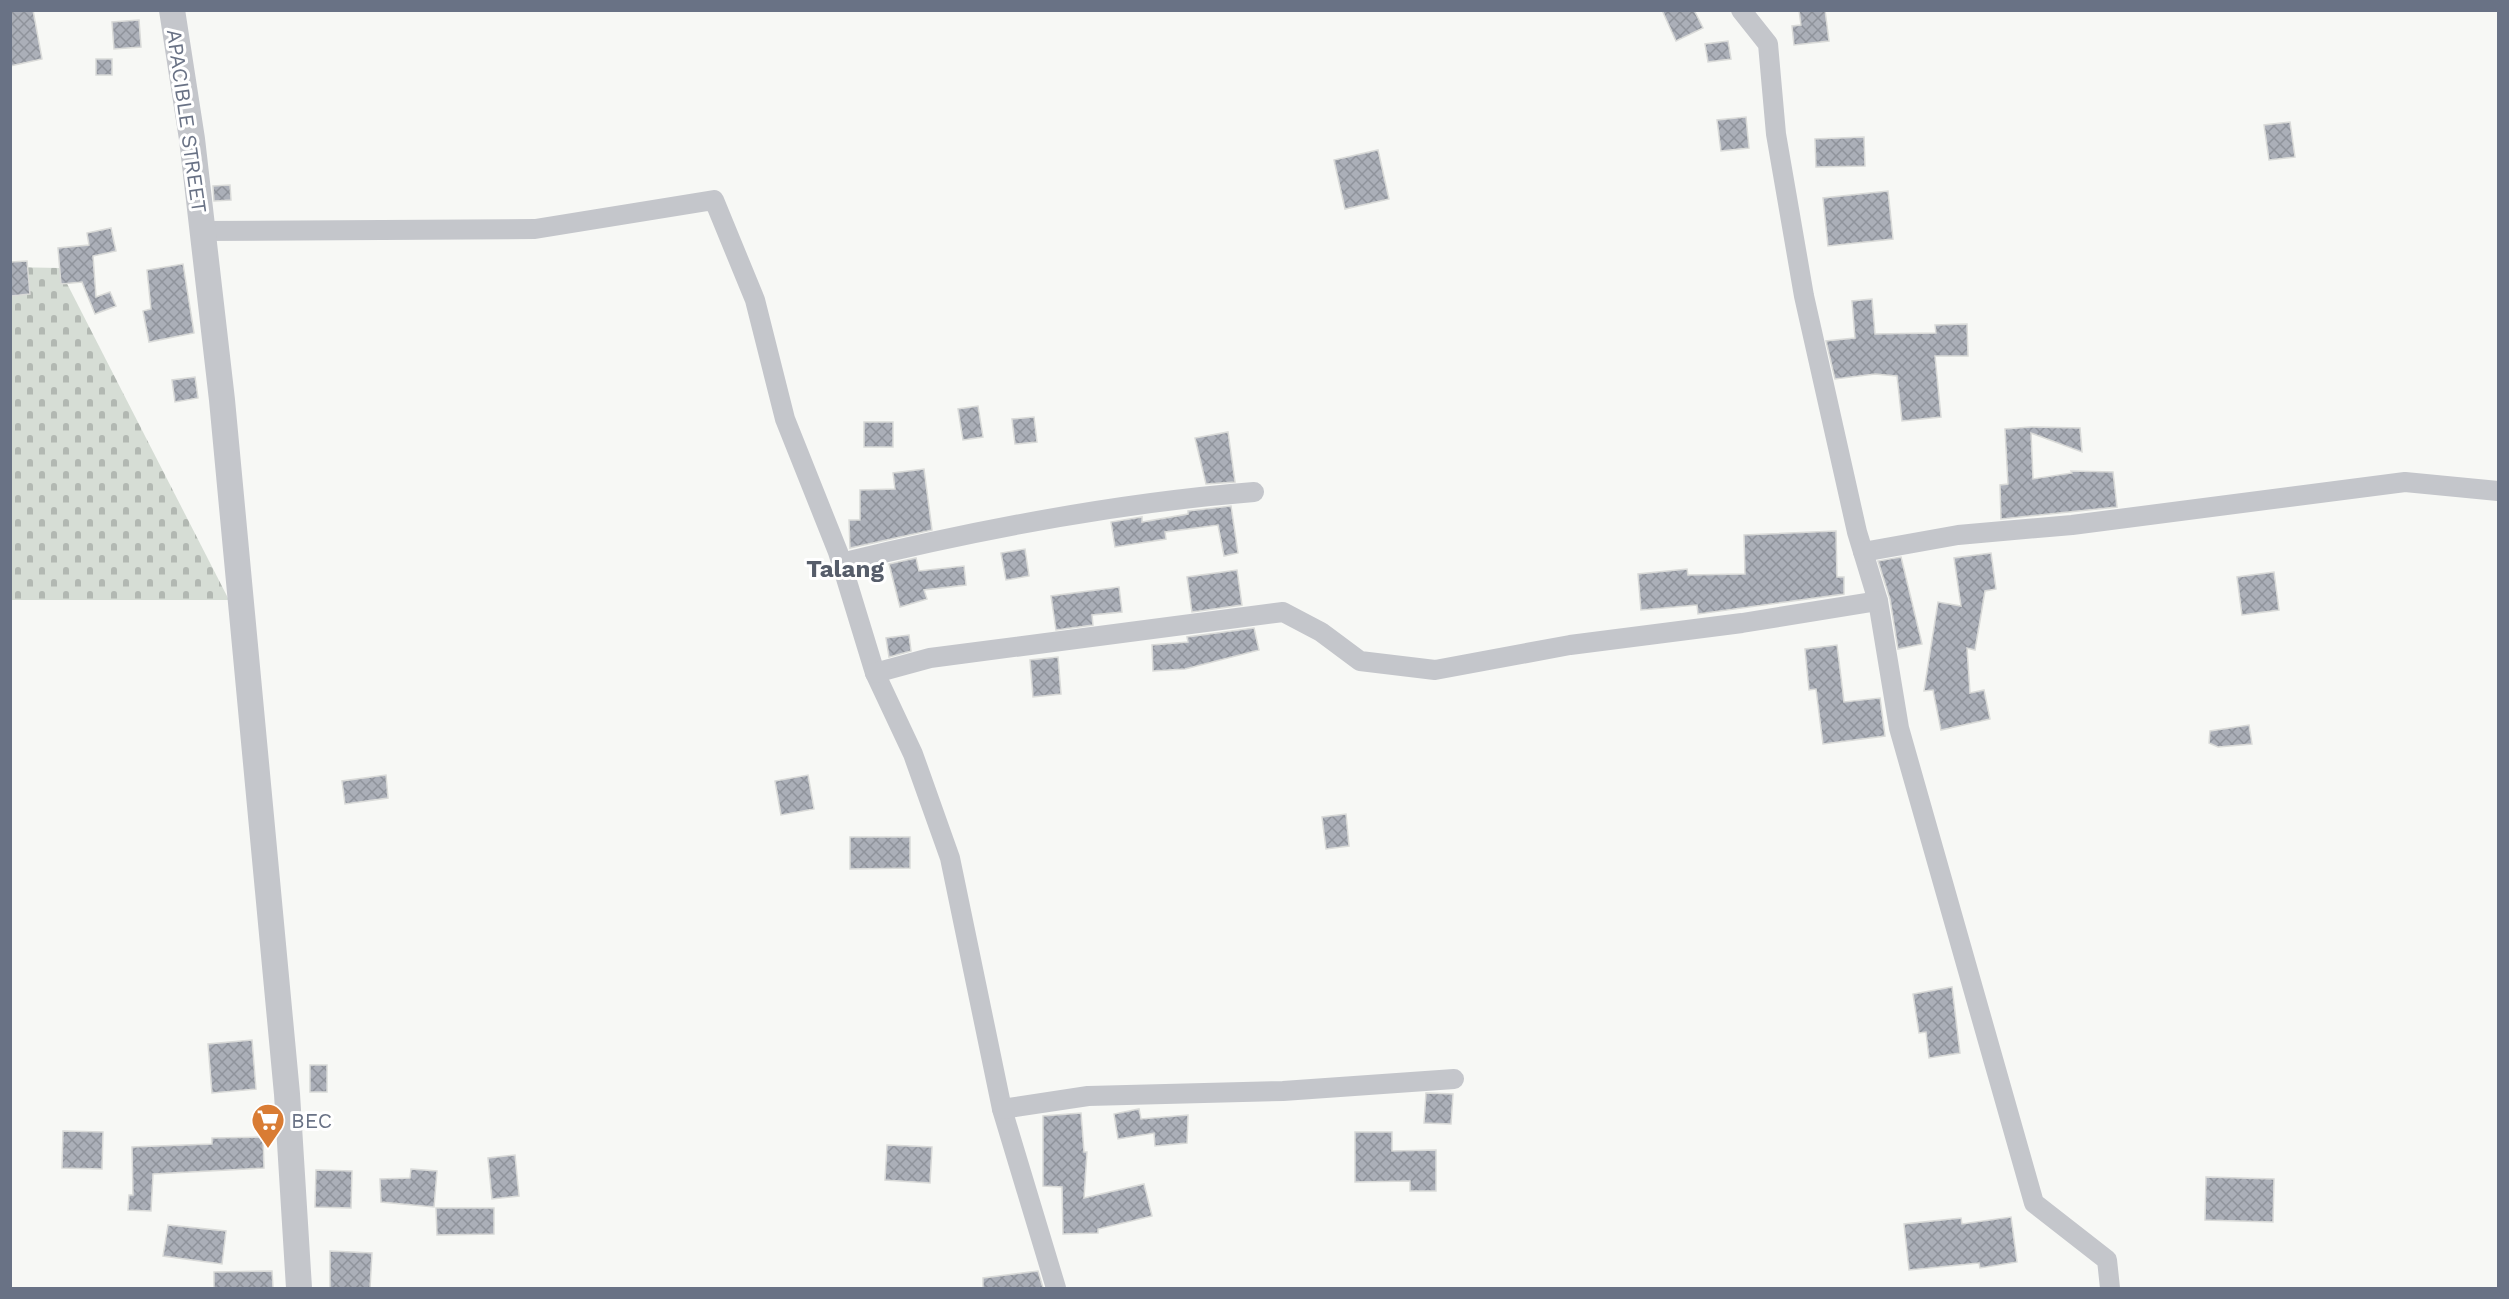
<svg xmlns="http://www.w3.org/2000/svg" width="2509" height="1299" font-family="'Work Sans',sans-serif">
  <defs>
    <pattern id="cemetery-stones" width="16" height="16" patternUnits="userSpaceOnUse" patternTransform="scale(1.5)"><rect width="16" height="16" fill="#d6ddd5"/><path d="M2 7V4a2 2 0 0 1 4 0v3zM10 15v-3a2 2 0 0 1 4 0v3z" fill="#b2b8b2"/></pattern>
    <pattern id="building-cross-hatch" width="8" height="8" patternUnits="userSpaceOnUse" patternTransform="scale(1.5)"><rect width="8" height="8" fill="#abafb8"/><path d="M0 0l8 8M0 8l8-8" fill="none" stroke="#8f939b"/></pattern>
  </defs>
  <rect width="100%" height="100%" fill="#f7f8f5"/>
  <polygon fill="url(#cemetery-stones)" points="11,267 59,268 229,600 11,600"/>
  <g fill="url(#building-cross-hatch)" stroke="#d9dad8" stroke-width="1.5">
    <polygon points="10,10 33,10 42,59 10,66"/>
    <polygon points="1662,10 1694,10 1703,28 1676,41"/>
    <polygon points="1799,10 1825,10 1829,41 1794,45 1792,26 1801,25"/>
    <polygon points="139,20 141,47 114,49 112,22"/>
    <polygon points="1728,41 1731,59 1708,62 1705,44"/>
    <rect x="96" y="59" width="16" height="16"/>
    <polygon points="1746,117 1749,148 1721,151 1717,120"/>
    <polygon points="2290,122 2295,157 2269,160 2264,125"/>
    <polygon points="1864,137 1865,166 1816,167 1815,139"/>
    <polygon points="1378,150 1389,199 1345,209 1334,160"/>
    <polygon points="230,185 231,200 214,201 213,186"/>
    <polygon points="1888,191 1893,239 1828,246 1823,198"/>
    <polygon points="111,228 116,251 93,256 96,297 110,292 116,306 95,314 82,282 61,284 58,248 89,245 87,233"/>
    <polygon points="27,261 30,294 11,296 11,262"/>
    <polygon points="183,264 194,333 149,342 143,311 151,309 147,270"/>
    <polygon points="1872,299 1875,334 1936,333 1935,325 1967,324 1968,356 1935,356 1941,417 1902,421 1897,376 1875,374 1835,379 1826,341 1855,338 1852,301"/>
    <polygon points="195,377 198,398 175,402 172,380"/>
    <polygon points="978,406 983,437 963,440 958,409"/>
    <polygon points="1034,417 1037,442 1015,444 1012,419"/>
    <rect x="864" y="422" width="29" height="25"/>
    <polygon points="2031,427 2080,428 2082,452 2031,433 2033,479 2072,473 2071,471 2113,472 2117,507 2001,519 2000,485 2008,484 2005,429"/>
    <polygon points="1228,432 1235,482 1206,484 1195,438"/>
    <polygon points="924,469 932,530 850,548 849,520 860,520 860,490 895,489 893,473"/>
    <polygon points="1231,506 1238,553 1224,556 1218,525 1165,532 1166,539 1115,547 1111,522 1142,517 1142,522 1188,514 1188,511"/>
    <polygon points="1836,531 1837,577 1844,577 1844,594 1698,614 1697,605 1641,610 1638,574 1687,569 1688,575 1745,574 1744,535"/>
    <polygon points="1025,549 1029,576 1006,580 1001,553"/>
    <polygon points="1991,553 1996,589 1985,591 1975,650 1967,648 1970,693 1984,690 1990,719 1941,730 1933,690 1924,691 1938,602 1961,606 1954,558"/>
    <polygon points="1901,557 1922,644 1898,649 1890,599 1878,561"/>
    <polygon points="916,558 919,571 964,566 966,585 924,590 927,599 900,607 889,564"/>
    <polygon points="1237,570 1242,605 1192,612 1187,577"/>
    <polygon points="2274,572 2279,610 2242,615 2237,577"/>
    <polygon points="1119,587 1122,612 1092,615 1093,625 1056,630 1051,596"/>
    <polygon points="1254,628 1259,650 1185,669 1153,671 1152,645 1188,642 1187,637"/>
    <polygon points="909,635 911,651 889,657 886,638"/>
    <polygon points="1837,645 1844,702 1880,698 1885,736 1823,744 1816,689 1809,690 1805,649"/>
    <polygon points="1058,657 1061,694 1033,697 1030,660"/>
    <polygon points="2249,725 2252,744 2218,747 2209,743 2210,731"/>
    <polygon points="386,775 388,798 345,804 342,781"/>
    <polygon points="808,775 814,809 781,815 775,781"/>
    <polygon points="1346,814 1349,846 1326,849 1322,817"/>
    <polygon points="850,837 910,837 910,868 850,869"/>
    <polygon points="1952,987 1960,1053 1929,1058 1926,1032 1919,1033 1913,994"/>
    <polygon points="252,1040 256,1089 212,1093 208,1044"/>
    <rect x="310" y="1065" width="17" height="27"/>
    <polygon points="1426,1093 1453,1094 1451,1124 1424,1123"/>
    <polygon points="1139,1109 1141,1119 1188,1115 1187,1143 1155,1146 1154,1133 1118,1139 1114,1114"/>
    <polygon points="1081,1113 1084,1152 1087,1152 1084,1198 1144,1184 1152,1216 1098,1229 1098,1233 1063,1234 1062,1187 1043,1186 1043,1116"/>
    <polygon points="63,1131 103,1132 102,1169 62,1168"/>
    <polygon points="1355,1132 1392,1132 1392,1151 1436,1150 1436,1191 1410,1191 1410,1181 1355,1182"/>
    <polygon points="263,1137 264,1168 153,1174 151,1211 128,1210 129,1195 133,1195 132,1147 212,1144 212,1138"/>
    <polygon points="887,1145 932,1147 930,1183 885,1180"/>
    <polygon points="515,1155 519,1196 492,1199 488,1158"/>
    <polygon points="411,1169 437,1171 434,1207 381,1202 380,1179 410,1178"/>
    <polygon points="316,1170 352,1171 351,1208 315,1207"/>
    <polygon points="2206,1177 2274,1179 2273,1222 2205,1220"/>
    <polygon points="436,1208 494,1208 494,1234 437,1235"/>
    <polygon points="2011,1217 2017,1262 1980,1268 1979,1263 1909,1270 1904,1224 1961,1218 1962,1224"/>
    <polygon points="168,1225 226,1231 222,1264 163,1256"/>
    <polygon points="330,1251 372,1253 370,1288 330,1288"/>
    <polygon points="272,1271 273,1288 214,1288 214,1272"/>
    <polygon points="1038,1271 1043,1288 983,1288 983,1278"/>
  </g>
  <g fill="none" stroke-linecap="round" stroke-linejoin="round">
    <g stroke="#c4c6cb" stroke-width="20">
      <polyline points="1741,10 1768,44 1776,134 1804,296 1857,532 1878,601 1899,728 2034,1203 2107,1260 2110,1288"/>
      <polyline points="202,231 535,229 714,200 755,300 785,419 838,552 875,673 913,754 950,858 1002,1109 1056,1288"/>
      <polyline points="1863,552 1958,535 2072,525 2405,482 2498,491"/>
      <path d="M841,563c135,-33 274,-60 413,-71"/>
      <polyline points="875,673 930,658 1283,612 1321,632 1360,661 1435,670 1570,645 1742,623 1878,601"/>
      <polyline points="1002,1109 1088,1096 1283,1091 1454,1079"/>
    </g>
    <polyline stroke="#c4c6cb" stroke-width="26" points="172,10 192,139 222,400 287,1094 299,1288"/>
  </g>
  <defs>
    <symbol id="supermarket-pin" viewBox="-11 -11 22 30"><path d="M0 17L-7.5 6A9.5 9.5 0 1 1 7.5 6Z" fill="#d97c34" stroke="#fff"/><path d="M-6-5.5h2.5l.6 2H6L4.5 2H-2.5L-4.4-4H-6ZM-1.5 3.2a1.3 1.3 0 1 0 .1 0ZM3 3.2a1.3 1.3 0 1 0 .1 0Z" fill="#fff"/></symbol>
  </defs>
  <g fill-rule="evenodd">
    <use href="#supermarket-pin" x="249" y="1101" width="38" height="52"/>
  </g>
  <g text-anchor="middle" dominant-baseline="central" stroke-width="6" stroke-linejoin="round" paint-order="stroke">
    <g font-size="21" fill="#697285" stroke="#fff">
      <text transform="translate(187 121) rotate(82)">APACIBLE STREET</text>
    </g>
    <g font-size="21" fill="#697285" stroke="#fff" text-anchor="start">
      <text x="291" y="1120">BEC</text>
    </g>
    <g font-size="24" font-weight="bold" fill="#565d6a" stroke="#fff">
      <text x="845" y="569">Talang</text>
    </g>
  </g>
  <rect width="2509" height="1299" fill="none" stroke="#697285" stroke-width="24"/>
</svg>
